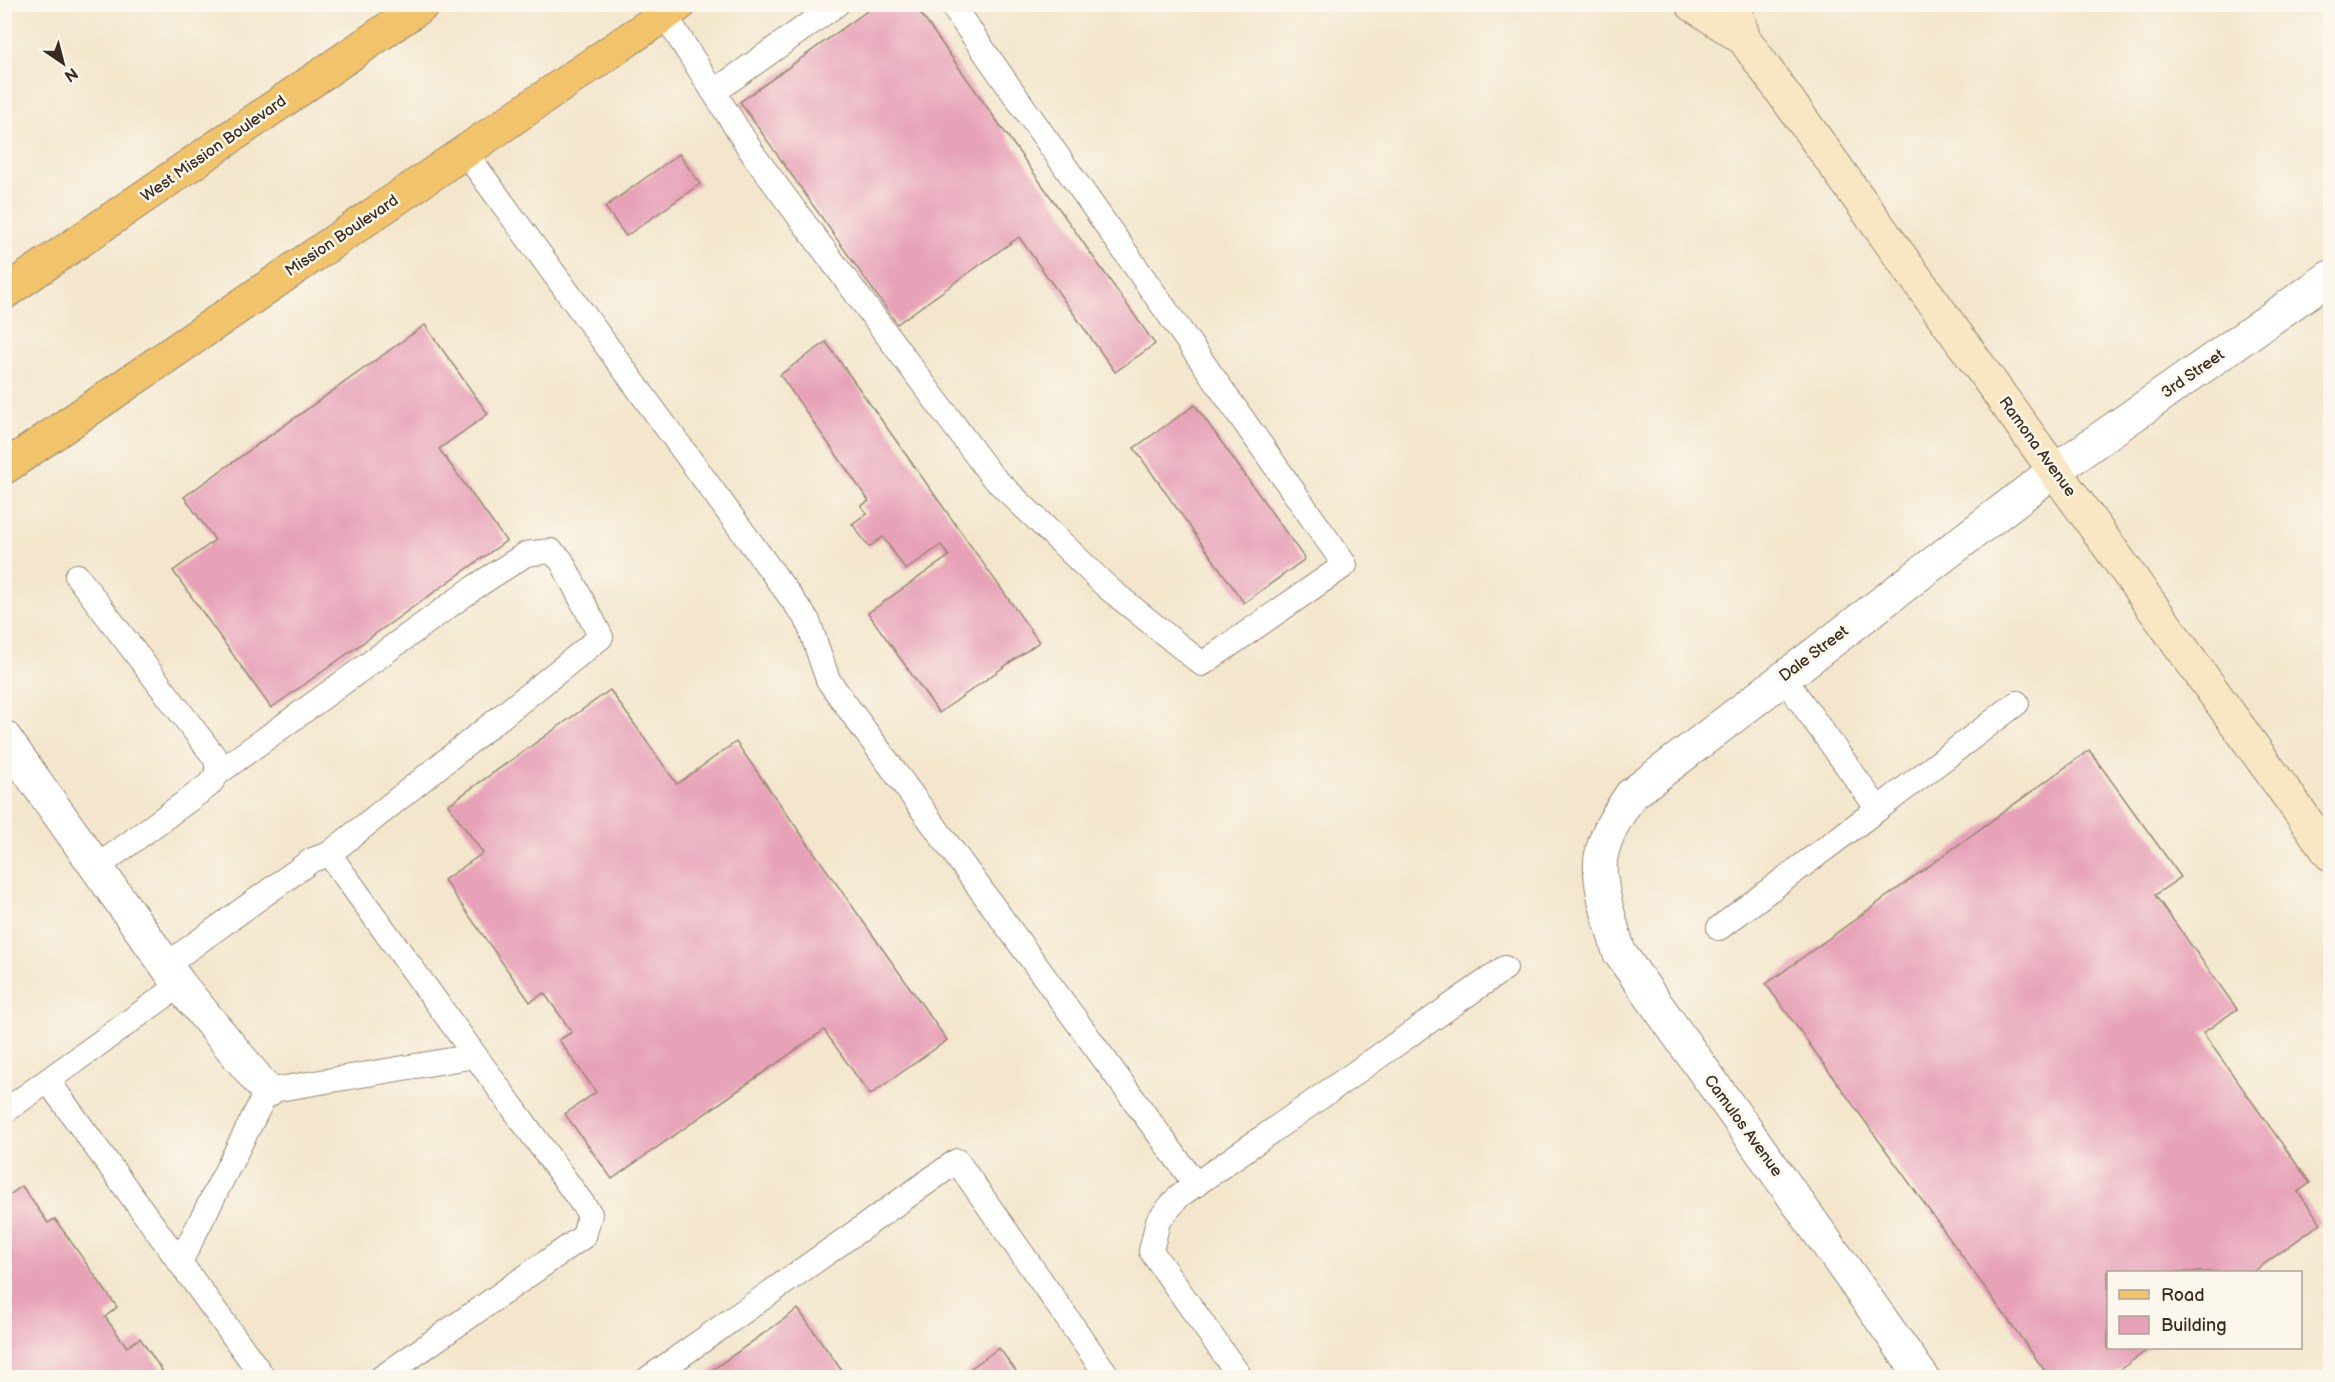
<svg xmlns="http://www.w3.org/2000/svg" width="2335" height="1382" font-family="'Balsamiq Sans',sans-serif">
  <rect width="100%" height="100%" fill="#fbf7ec"/>
  <filter id="ink" filterUnits="userSpaceOnUse"><feTurbulence type="fractalNoise" baseFrequency=".0167" numOctaves="2"/><feDisplacementMap in="SourceGraphic" scale="12" xChannelSelector="R" yChannelSelector="G"/><feConvolveMatrix kernelMatrix="1 2 1 2 8 2 1 2 1" color-interpolation-filters="sRGB"/></filter>
  <filter id="wash" filterUnits="userSpaceOnUse"><feTurbulence type="fractalNoise" baseFrequency=".008" numOctaves="4" result="noise"/><feDisplacementMap in="SourceGraphic" scale="24" xChannelSelector="R" yChannelSelector="G"/><feGaussianBlur stdDeviation="1.35" result="paint"/><feColorMatrix in="noise" values="0 0 0 0 0 0 0 0 0 0 0 0 0 0 0 0 0 1.4 0 .05"/><feComposite in="paint" operator="in"/></filter>
  <g filter="url(#wash)">
    <rect width="100%" height="100%" fill="#f3e6cc"/>
    <g id="blocks">
      <g fill="#e7a2b8">
        <polygon points="877,4 914,4 1155,344 1115,372 1019,237 897,324 740,102"/>
        <polygon points="679,154 700,184 626,236 605,207"/>
        <polygon points="425,325 488,414 439,449 506,541 271,708 173,571 215,540 184,497"/>
        <polygon points="826,342 1039,642 939,713 868,613 949,556 941,545 906,570 883,537 869,547 852,524 867,513 861,506 869,501 780,375"/>
        <polygon points="1195,405 1305,559 1244,603 1134,448"/>
        <polygon points="610,690 677,784 736,742 947,1040 870,1095 824,1030 612,1179 565,1114 596,1092 559,1040 572,1032 544,993 530,1002 444,880 483,853 448,805"/>
        <polygon points="2089,750 2181,877 2155,895 2237,1009 2203,1033 2310,1183 2298,1192 2321,1223 2253,1272 2108,1272 2108,1348 2150,1348 2108,1378 2050,1378 1766,984"/>
        <polygon points="22,1186 48,1223 55,1219 117,1307 105,1317 127,1347 140,1338 167,1378 4,1378 4,1199"/>
        <polygon points="798,1309 847,1378 701,1378"/>
        <polygon points="999,1348 1021,1378 957,1378"/>
      </g>
    </g>
  </g>
  <g filter="url(#ink)">
    <use href="#blocks" fill-opacity="0" stroke="#978875" stroke-width="1.5"/>
    <g fill="none" stroke-linecap="round" stroke-linejoin="round">
      <defs>
        <g id="service">
          <polyline points="665,15 755,157 991,475 1108,588 1202,664 1345,565 951,4"/>
          <polyline points="714,92 837,4"/>
          <polyline points="465,152 808,621 828,680 1196,1185"/>
          <polyline points="77,576 216,759 218,773 209,785 97,867"/>
          <polyline points="218,773 475,587 526,554 551,551 561,560 601,637 329,854"/>
          <polyline points="1878,809 2017,703"/>
          <polyline points="1719,928 1878,809 1784,678"/>
          <polyline points="166,965 312,860 329,854 590,1214 584,1236 381,1378"/>
          <polyline points="48,1081 264,1378"/>
          <polyline points="4,1112 180,985"/>
          <polyline points="180,1262 267,1091 475,1056"/>
          <polyline points="649,1378 957,1161 1109,1378"/>
          <polyline points="1241,1378 1151,1251 1158,1221 1179,1196 1505,968"/>
        </g>
        <g id="minor">
          <polyline points="4,737 180,985 267,1091"/>
          <path d="M1923,1378l-304,-426c-7,-26 -22,-68 -18,-95 4,-23 17,-43 30,-62l423,-324 276,-194"/>
        </g>
        <g id="secondary">
          <polyline points="1692,4 1744,39"/>
          <polyline points="1734,4 1744,39 2330,854"/>
        </g>
        <g id="primary">
          <polyline points="4,293 424,4"/>
          <polyline points="4,468 680,4"/>
        </g>
      </defs>
      <use href="#service" stroke="#978875" stroke-width="26"/>
      <use href="#minor" stroke="#978875" stroke-width="35"/>
      <use href="#secondary" stroke="#978875" stroke-width="35"/>
      <use href="#primary" stroke="#978875" stroke-width="35"/>
      <use href="#service" stroke="#fff" stroke-width="24"/>
      <use href="#minor" stroke="#fff" stroke-width="33"/>
      <use href="#secondary" stroke="#f9e7c3" stroke-width="33"/>
      <use href="#primary" stroke="#f1c36a" stroke-width="33"/>
    </g>
  </g>
  <g text-anchor="middle" dominant-baseline="central" stroke-width="5" stroke-linejoin="round" paint-order="stroke">
    <g font-size="16" fill="#3b2a1e" stroke="#fbf7ec">
      <text transform="translate(214 149) rotate(-35)">West Mission Boulevard</text>
      <text transform="translate(342 236) rotate(-34)">Mission Boulevard</text>
      <text transform="translate(2193 374) rotate(-35)">3rd Street</text>
      <text transform="translate(2037 447) rotate(54)">Ramona Avenue</text>
      <text transform="translate(1814 654) rotate(-37)">Dale Street</text>
      <text transform="translate(1743 1126) rotate(54)">Camulos Avenue</text>
    </g>
  </g>
  <rect width="2335" height="1382" fill="none" stroke="#fbf7ec" stroke-width="24"/>
  <rect x="2107" y="1271" width="195" height="78" fill="#fbf7ec" stroke="#aea59a" stroke-width="1.5"/>
  <rect x="2119" y="1290" width="30" height="9" fill="#f1c36a" stroke="#aea59a" stroke-width="1.5"/>
  <text x="2161" y="1301" font-size="18" fill="#3b2a1e">Road</text>
  <rect x="2119" y="1316" width="30" height="18" fill="#e7a2b8" stroke="#aea59a" stroke-width="1.5"/>
  <text x="2161" y="1331" font-size="18" fill="#3b2a1e">Building</text>
  <g transform="translate(63 63) rotate(145)" stroke="#fbf7ec" stroke-width="4.5" paint-order="stroke">
  <path d="M0-4.5L10 22L0 15L-10 22Z" fill="#3b2a1e"/>
  <text y="-9" font-size="16" font-weight="bold" text-anchor="middle" fill="#3b2a1e">N</text>
  </g>
</svg>
